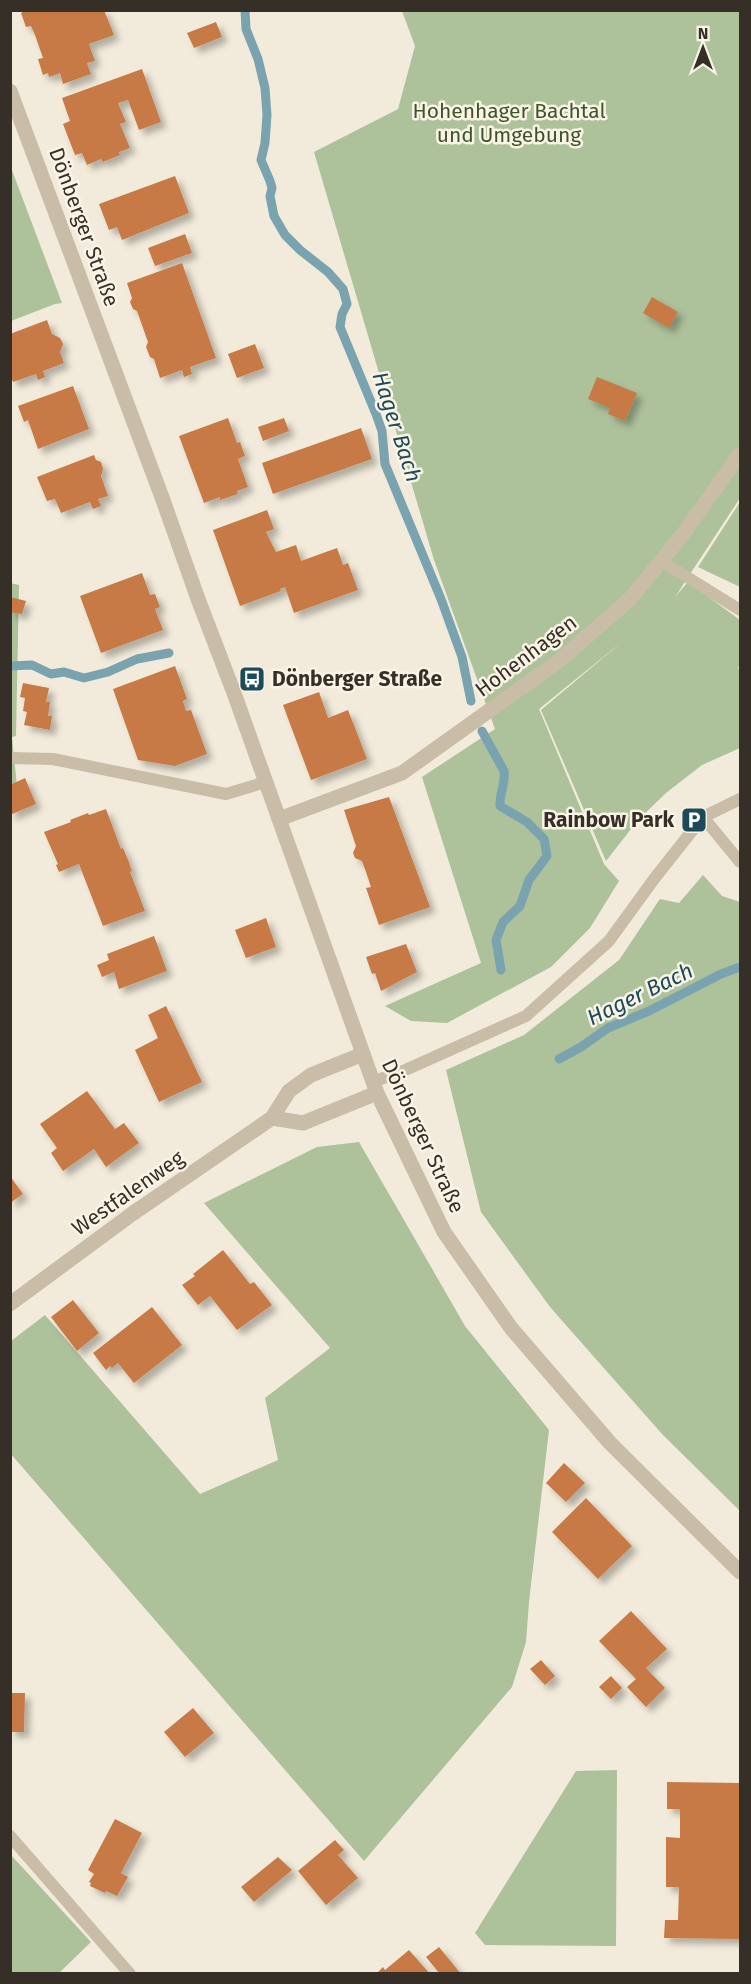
<svg xmlns="http://www.w3.org/2000/svg" width="751" height="1984" font-family="'Fira Sans',sans-serif">
  <defs>
    <filter id="shadow"><feDropShadow dx="5.5" dy="5.5" stdDeviation="3" flood-color="#0004"/></filter>
  </defs>
  <rect width="100%" height="100%" fill="#f2ebdb"/>
  <g fill="#adc19b">
    <polygon points="402,11 740,11 740,498 675,597 688,582 740,620 740,663 738,668 740,670 740,748 702,765 666,793 638,820 606,861 541,710 623,641 539,709 604,864 619,881 590,928 551,967 447,1023 411,1021 385,1006 481,963 422,777 495,729 434,560 314,152 398,109 415,46"/>
    <polygon points="10,165 62,303 55,304 11,321"/>
    <polygon points="740,502 740,587 698,567"/>
    <polygon points="10,583 19,585 16,736 12,737 19,805 10,806"/>
    <polygon points="703,875 722,896 740,902 740,1511 662,1434 550,1307 481,1212 446,1070 524,1035 619,960 660,899 679,903"/>
    <polygon points="359,1142 465,1326 549,1430 529,1602 526,1642 512,1687 364,1861 10,1453 11,1341 45,1315 200,1494 278,1460 265,1398 330,1348 204,1203 317,1147"/>
    <polygon points="617,1770 616,1946 485,1945 475,1933 576,1771"/>
    <polygon points="10,1854 91,1942 59,1973 11,1973"/>
  </g>
  <g fill="none" stroke-linecap="round" stroke-linejoin="round">
    <g stroke="#79a4af" stroke-width="9">
      <polyline points="245,10 246,29 258,59 265,88 267,115 265,143 261,160 270,181 272,188 270,196 274,216 285,235 300,250 328,272 343,289 347,304 342,314 340,327 376,414 382,431 385,464 441,599 462,657 471,701"/>
      <polyline points="10,666 32,665 51,674 64,672 84,678 108,672 137,659 169,653"/>
      <path d="M482,731l22,40c2,12 -5,23 -4,35l27,16 17,17 3,17 -18,24 -9,26 -17,16 -7,18 5,30"/>
      <polyline points="559,1059 581,1047 608,1028 649,1011 721,974 740,967"/>
    </g>
  </g>
  <g fill="#c77a44" filter="url(#shadow)">
    <polygon points="26,10 104,10 114,35 89,44 95,61 87,63 91,74 63,84 60,73 49,77 48,73 43,75 38,59 43,58 35,35 31,26 26,27 21,13"/>
    <polygon points="216,22 222,37 194,48 187,33"/>
    <polygon points="142,69 161,122 139,130 128,100 118,103 126,122 120,124 130,148 119,152 120,155 103,162 101,159 87,165 82,153 75,155 63,124 70,121 62,98"/>
    <polygon points="175,176 189,213 122,240 117,227 109,230 99,204"/>
    <polygon points="185,234 192,253 155,266 148,248"/>
    <polygon points="182,263 216,358 190,367 192,374 184,377 182,370 160,378 154,359 150,357 146,347 148,342 137,311 133,309 130,302 132,298 127,283"/>
    <polygon points="652,297 678,312 669,328 643,313"/>
    <polygon points="47,320 52,334 60,338 63,344 60,352 64,363 43,371 45,377 38,380 36,374 13,382 10,375 10,334"/>
    <polygon points="255,344 264,368 237,378 228,354"/>
    <polygon points="597,377 637,393 625,421 608,414 610,408 588,399"/>
    <polygon points="73,386 89,429 38,449 28,420 24,422 18,406"/>
    <polygon points="228,418 237,443 240,442 245,456 238,459 248,487 237,491 238,494 220,500 220,497 204,503 179,436"/>
    <polygon points="284,418 289,431 263,441 258,427"/>
    <polygon points="361,428 372,459 273,494 262,463"/>
    <polygon points="94,455 96,460 101,462 103,469 101,476 108,496 98,499 101,506 93,509 90,502 61,513 55,499 47,501 37,477"/>
    <polygon points="267,510 274,529 266,532 276,552 296,545 301,561 337,548 343,565 348,563 358,590 294,613 285,587 280,589 281,591 240,606 213,530"/>
    <polygon points="142,573 150,595 155,594 160,607 155,609 163,630 101,653 80,596"/>
    <polygon points="10,597 26,601 22,614 10,612"/>
    <polygon points="175,666 187,699 183,701 186,711 191,710 207,754 175,766 138,760 113,689"/>
    <polygon points="23,683 49,688 46,702 50,702 48,716 52,716 50,730 24,725 27,712 23,711 25,698 20,697"/>
    <polygon points="319,692 328,718 348,710 367,759 311,780 283,705"/>
    <polygon points="25,778 36,804 10,815 10,785"/>
    <polygon points="389,797 430,907 379,925 366,888 371,887 366,872 362,861 355,858 353,853 356,846 344,810"/>
    <polygon points="106,809 121,849 123,848 128,860 132,871 130,872 145,911 103,926 79,864 59,872 56,865 58,864 44,832 71,822 70,820 88,813 89,815"/>
    <polygon points="266,918 276,947 246,958 235,930"/>
    <polygon points="154,936 167,971 119,989 114,972 102,977 97,965 109,960 107,954"/>
    <polygon points="406,944 417,972 381,991 375,973 372,974 366,957"/>
    <polygon points="166,1006 202,1082 159,1102 135,1050 158,1038 148,1015"/>
    <polygon points="87,1091 115,1129 124,1123 139,1143 106,1167 94,1149 63,1171 51,1153 57,1148 40,1124"/>
    <polygon points="10,1176 23,1194 10,1203"/>
    <polygon points="223,1250 250,1284 254,1282 272,1305 237,1330 210,1296 198,1305 182,1285 195,1276 193,1274"/>
    <polygon points="73,1300 99,1333 77,1351 51,1317"/>
    <polygon points="152,1307 182,1345 134,1383 118,1363 112,1368 110,1366 106,1370 93,1353"/>
    <polygon points="564,1463 585,1483 566,1502 546,1483"/>
    <polygon points="586,1498 632,1546 598,1579 552,1532"/>
    <polygon points="631,1611 667,1649 646,1668 665,1688 646,1707 627,1687 636,1679 599,1641"/>
    <polygon points="541,1660 555,1676 545,1685 530,1669"/>
    <polygon points="611,1676 622,1688 611,1699 599,1687"/>
    <polygon points="10,1693 25,1693 24,1732 10,1732"/>
    <polygon points="193,1708 214,1733 185,1757 164,1732"/>
    <polygon points="667,1782 740,1783 740,1939 664,1938 665,1920 678,1920 679,1887 666,1887 666,1837 680,1838 680,1809 667,1809"/>
    <polygon points="115,1819 142,1833 121,1873 128,1877 117,1896 106,1891 105,1893 90,1886 91,1883 89,1882 94,1874 88,1870"/>
    <polygon points="335,1840 344,1850 338,1855 358,1878 326,1905 298,1871"/>
    <polygon points="278,1857 292,1870 254,1902 241,1887"/>
    <polygon points="439,1947 461,1974 440,1974 426,1957"/>
    <polygon points="409,1950 430,1974 376,1974 383,1967 385,1970"/>
  </g>
  <g fill="none" stroke-linecap="round" stroke-linejoin="round">
    <g stroke="#cabda7" stroke-width="12">
      <polyline points="661,561 740,610"/>
      <polyline points="10,758 53,759 226,794 266,782"/>
      <polyline points="703,817 740,862"/>
      <polyline points="372,1082 403,1071 526,1016 609,941 654,879 703,817 740,799"/>
      <polyline points="10,1836 130,1974"/>
    </g>
    <g stroke="#cabda7" stroke-width="15">
      <polyline points="279,819 402,773 560,660 631,598 683,534 740,454"/>
      <polyline points="272,1118 303,1123 377,1093"/>
      <polyline points="10,1304 132,1214 272,1118 289,1091 311,1075 363,1054"/>
    </g>
    <polyline stroke="#cabda7" stroke-width="15" points="10,91 163,500 198,599 234,693 377,1093 444,1232 511,1328 610,1443 740,1572"/>
  </g>
  <defs>
    <symbol id="bus-square" viewBox="-11 -11 22 22"><rect x="-9" y="-9" width="18" height="18" rx="4" fill="#1c4a58" stroke="#faf4e7"/><path d="M-5-6H5V4H4V6H2V4H-2V6H-4V4H-5ZM-3.5-4V0h7V-4ZM-3.5 1.2v1.5H-2V1.2ZM2 1.2v1.5H3.5V1.2Z" fill="#fff"/></symbol>
    <symbol id="parking-square" viewBox="-11 -11 22 22"><rect x="-9" y="-9" width="18" height="18" rx="4" fill="#1c4a58" stroke="#faf4e7"/><path d="M-3.5-5.5H1a3.5 3.5 0 0 1 0 7H-1V5.5H-3.5ZM-1-3.4V-.6H.8a1.4 1.4 0 0 0 0-2.8Z" fill="#fff"/></symbol>
  </defs>
  <g fill-rule="evenodd">
    <use href="#bus-square" x="237" y="664" width="30" height="30"/>
    <use href="#parking-square" x="679" y="805" width="30" height="30"/>
  </g>
  <g text-anchor="middle" dominant-baseline="central" stroke-width="5" stroke-linejoin="round" paint-order="stroke">
    <g font-size="21" fill="#3e552b" stroke="#faf4e7">
      <text x="509" y="111">Hohenhager Bachtal<tspan x="509" dy="24">und Umgebung</tspan></text>
    </g>
    <g font-size="21" fill="#362f27" stroke="#faf4e7">
      <text transform="translate(84 227) rotate(70)">Dönberger Straße</text>
      <text transform="translate(526 656) rotate(-37)">Hohenhagen</text>
      <text transform="translate(423 1136) rotate(65)">Dönberger Straße</text>
      <text transform="translate(128 1193) rotate(-35)">Westfalenweg</text>
    </g>
    <g font-size="21" font-weight="bold" fill="#362f27" stroke="#faf4e7" text-anchor="start">
      <text x="272" y="679">Dönberger Straße</text>
      <text x="674" y="820" text-anchor="end">Rainbow Park</text>
    </g>
    <g font-size="22" font-style="italic" fill="#1c4a58" stroke="#faf4e7">
      <text transform="translate(397 427) rotate(72)">Hager Bach</text>
      <text transform="translate(640 994) rotate(-26)">Hager Bach</text>
    </g>
  </g>
  <rect width="751" height="1984" fill="none" stroke="#362f27" stroke-width="24"/>
  <g transform="translate(703 48)" stroke="#faf4e7" stroke-width="4.5" paint-order="stroke">
  <path d="M0-4.5L10 22L0 15L-10 22Z" fill="#362f27"/>
  <text y="-9" font-size="16" font-weight="bold" text-anchor="middle" fill="#362f27">N</text>
  </g>
</svg>
